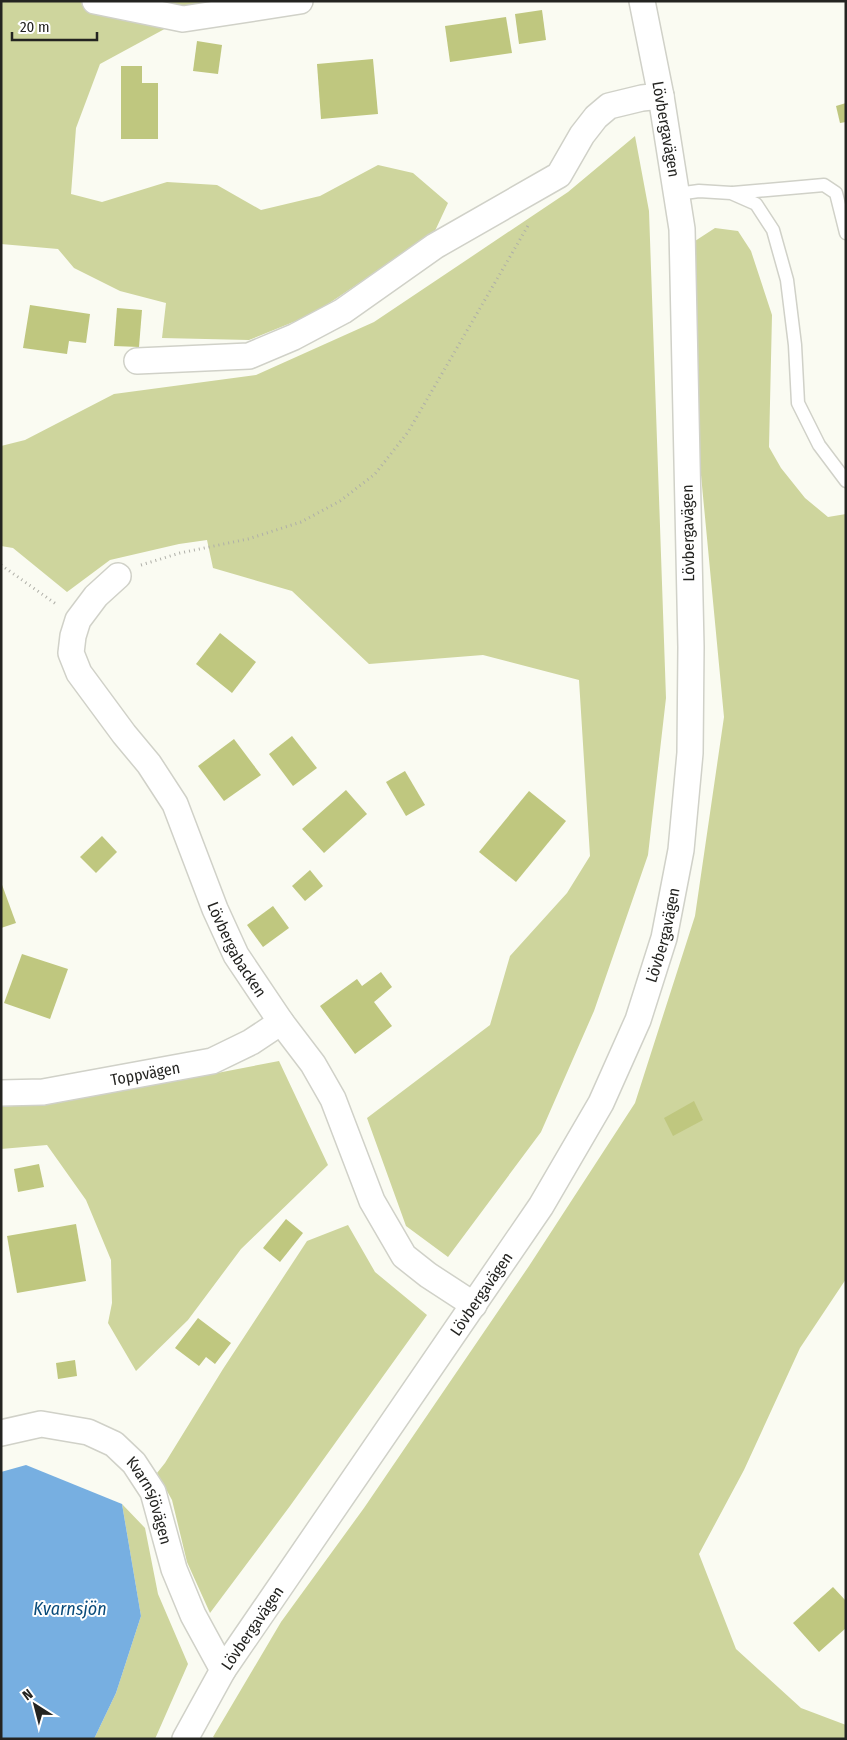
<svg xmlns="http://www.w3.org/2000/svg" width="847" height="1740" font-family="'Fira Sans Condensed',sans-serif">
  <rect width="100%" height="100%" fill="#fafbf2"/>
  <g fill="#ced59d">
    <polygon points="1,1 264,1 183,19 100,64 76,128 71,194 102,202 167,182 217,185 261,210 320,196 378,165 413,173 448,203 434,233 313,314 249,340 162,338 166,303 120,291 74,268 58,249 1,244"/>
    <polygon points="635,136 649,211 666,698 648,855 594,1011 541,1132 448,1257 406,1226 367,1118 490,1025 510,956 567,893 590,856 579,680 483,655 369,664 292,591 213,568 207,540 179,544 110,560 67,592 13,548 1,546 1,446 25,440 114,394 256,375 374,322 568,192"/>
    <polygon points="715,228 738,231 751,251 772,315 769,447 781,468 805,498 828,517 846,514 846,1279 800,1348 744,1470 699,1554 736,1649 801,1708 846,1725 846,1739 216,1739 213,1737 281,1622 364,1508 529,1266 635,1103 695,916 724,717 699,454 699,382 693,270 695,241"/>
    <polygon points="279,1061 328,1165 241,1249 188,1320 136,1371 108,1323 112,1303 111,1260 86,1200 47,1145 1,1149 1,1107 39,1104 181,1080"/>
    <polygon points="348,1225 375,1272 427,1315 290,1506 210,1613 187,1562 172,1500 157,1473 165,1463 223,1369 307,1241"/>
    <polygon points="122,1504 145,1528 158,1594 188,1664 155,1739 94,1739 116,1693 141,1616"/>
  </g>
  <polygon fill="#77afe1" points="26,1465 122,1504 141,1616 116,1693 94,1739 1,1739 1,1472"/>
  <g fill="#bfc77f">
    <polygon points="542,10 546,40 519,44 515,14"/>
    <polygon points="506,17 512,53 450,62 445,26"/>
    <polygon points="197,41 222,45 218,74 193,71"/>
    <polygon points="373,59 378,114 321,119 317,64"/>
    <polygon points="121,66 142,66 142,83 158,83 158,139 121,139"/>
    <polygon points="846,103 846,122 840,123 836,106"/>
    <polygon points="30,305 90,314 86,343 69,341 67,354 23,348"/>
    <polygon points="117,308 142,310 139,347 114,346"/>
    <polygon points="220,633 256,662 232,693 196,664"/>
    <polygon points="292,736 317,768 293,786 269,754"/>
    <polygon points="234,739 261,775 224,801 198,766"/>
    <polygon points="405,771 425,805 406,816 386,782"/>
    <polygon points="346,790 367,814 324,853 302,829"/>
    <polygon points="529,791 566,821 516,882 479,852"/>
    <polygon points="102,836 117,852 96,873 80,857"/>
    <polygon points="310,870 323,886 305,901 292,886"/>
    <polygon points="1,882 16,923 1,928"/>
    <polygon points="273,906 289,928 263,947 247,925"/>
    <polygon points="22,954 68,969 50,1019 4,1003"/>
    <polygon points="381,972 392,987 374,1002 392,1026 355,1054 320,1006 357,979 362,986"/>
    <polygon points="694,1101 703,1120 673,1136 664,1118"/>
    <polygon points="39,1164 44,1187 18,1192 14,1169"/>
    <polygon points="286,1219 303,1233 280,1262 263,1248"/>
    <polygon points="76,1224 86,1281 17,1293 7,1236"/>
    <polygon points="198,1318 231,1343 215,1364 206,1357 199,1366 175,1348"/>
    <polygon points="75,1360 77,1376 58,1379 56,1363"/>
    <polygon points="833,1587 846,1601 846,1628 819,1652 793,1623"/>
  </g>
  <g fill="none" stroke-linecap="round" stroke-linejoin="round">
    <defs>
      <g id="service">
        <polyline points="733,193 824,185 836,193 846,233"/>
        <polyline points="677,194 699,191 731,193 756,204 773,230 787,280 795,345 798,403 819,445 846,481"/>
      </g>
      <g id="minor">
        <polyline points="95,1 183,19 300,1"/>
        <polyline points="137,361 249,356 294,337 343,311 435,246 559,175 582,135 596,117 609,106 642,98 661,96"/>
        <path id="s1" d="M118,576l-22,20 -18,24 -5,16 -2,17 8,20 45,61 25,30 26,40 40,105 21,46 45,67 32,42 20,35 39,102 32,55 24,19 46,30"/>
        <path id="s2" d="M1,1093l42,-1 169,-31 39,-19 30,-20"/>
        <path id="s3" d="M1,1433l40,-9 47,8 26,12 20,19 19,29 21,77 19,46 30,55"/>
        <path id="s4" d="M185,1739l38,-69 318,-464 60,-103 37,-83 26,-82 17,-88 9,-97 1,-106 -9,-418 -21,-133 -19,-95"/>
      </g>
    </defs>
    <use href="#service" stroke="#d0d1c8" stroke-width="15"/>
    <use href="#minor" stroke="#d0d1c8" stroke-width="28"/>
    <g stroke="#afafa8" stroke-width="3" stroke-dasharray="1 4" stroke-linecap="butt">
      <polyline points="1,565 56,604"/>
      <polyline points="141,565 180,553 248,539 301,522 340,501 375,474 408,432 529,224"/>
    </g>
    <use href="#service" stroke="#fff" stroke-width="12"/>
    <use href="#minor" stroke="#fff" stroke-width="25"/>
  </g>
  <g text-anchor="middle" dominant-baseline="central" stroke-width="4" stroke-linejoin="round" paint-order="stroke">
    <g font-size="16" fill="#242421" stroke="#fff">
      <text transform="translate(666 129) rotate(80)">Lövbergavägen</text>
      <text transform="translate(688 533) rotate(-91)">Lövbergavägen</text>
      <text stroke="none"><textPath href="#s4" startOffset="940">Lövbergavägen</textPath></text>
      <text stroke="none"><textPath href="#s1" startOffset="436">Lövbergabacken</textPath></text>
      <text stroke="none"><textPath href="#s2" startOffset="146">Toppvägen</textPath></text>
      <text stroke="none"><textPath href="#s4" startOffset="535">Lövbergavägen</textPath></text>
      <text stroke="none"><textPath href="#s3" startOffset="186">Kvarnsjövägen</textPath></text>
      <text stroke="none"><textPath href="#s4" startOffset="130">Lövbergavägen</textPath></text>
    </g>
    <g font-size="18" font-style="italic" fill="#094b7a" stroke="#fff">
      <text x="70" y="1609">Kvarnsjön</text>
    </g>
  </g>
  <rect width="847" height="1740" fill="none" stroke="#242421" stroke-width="5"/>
  <g transform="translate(35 1705) rotate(324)" stroke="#ffffff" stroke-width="4" paint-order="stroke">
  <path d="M0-4L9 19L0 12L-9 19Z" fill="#242421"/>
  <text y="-8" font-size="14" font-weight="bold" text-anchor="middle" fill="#242421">N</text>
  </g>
  <path d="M12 32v8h85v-8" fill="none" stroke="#242421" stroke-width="2.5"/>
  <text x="20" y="32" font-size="15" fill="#242421" stroke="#ffffff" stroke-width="4" paint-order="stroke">20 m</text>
</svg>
